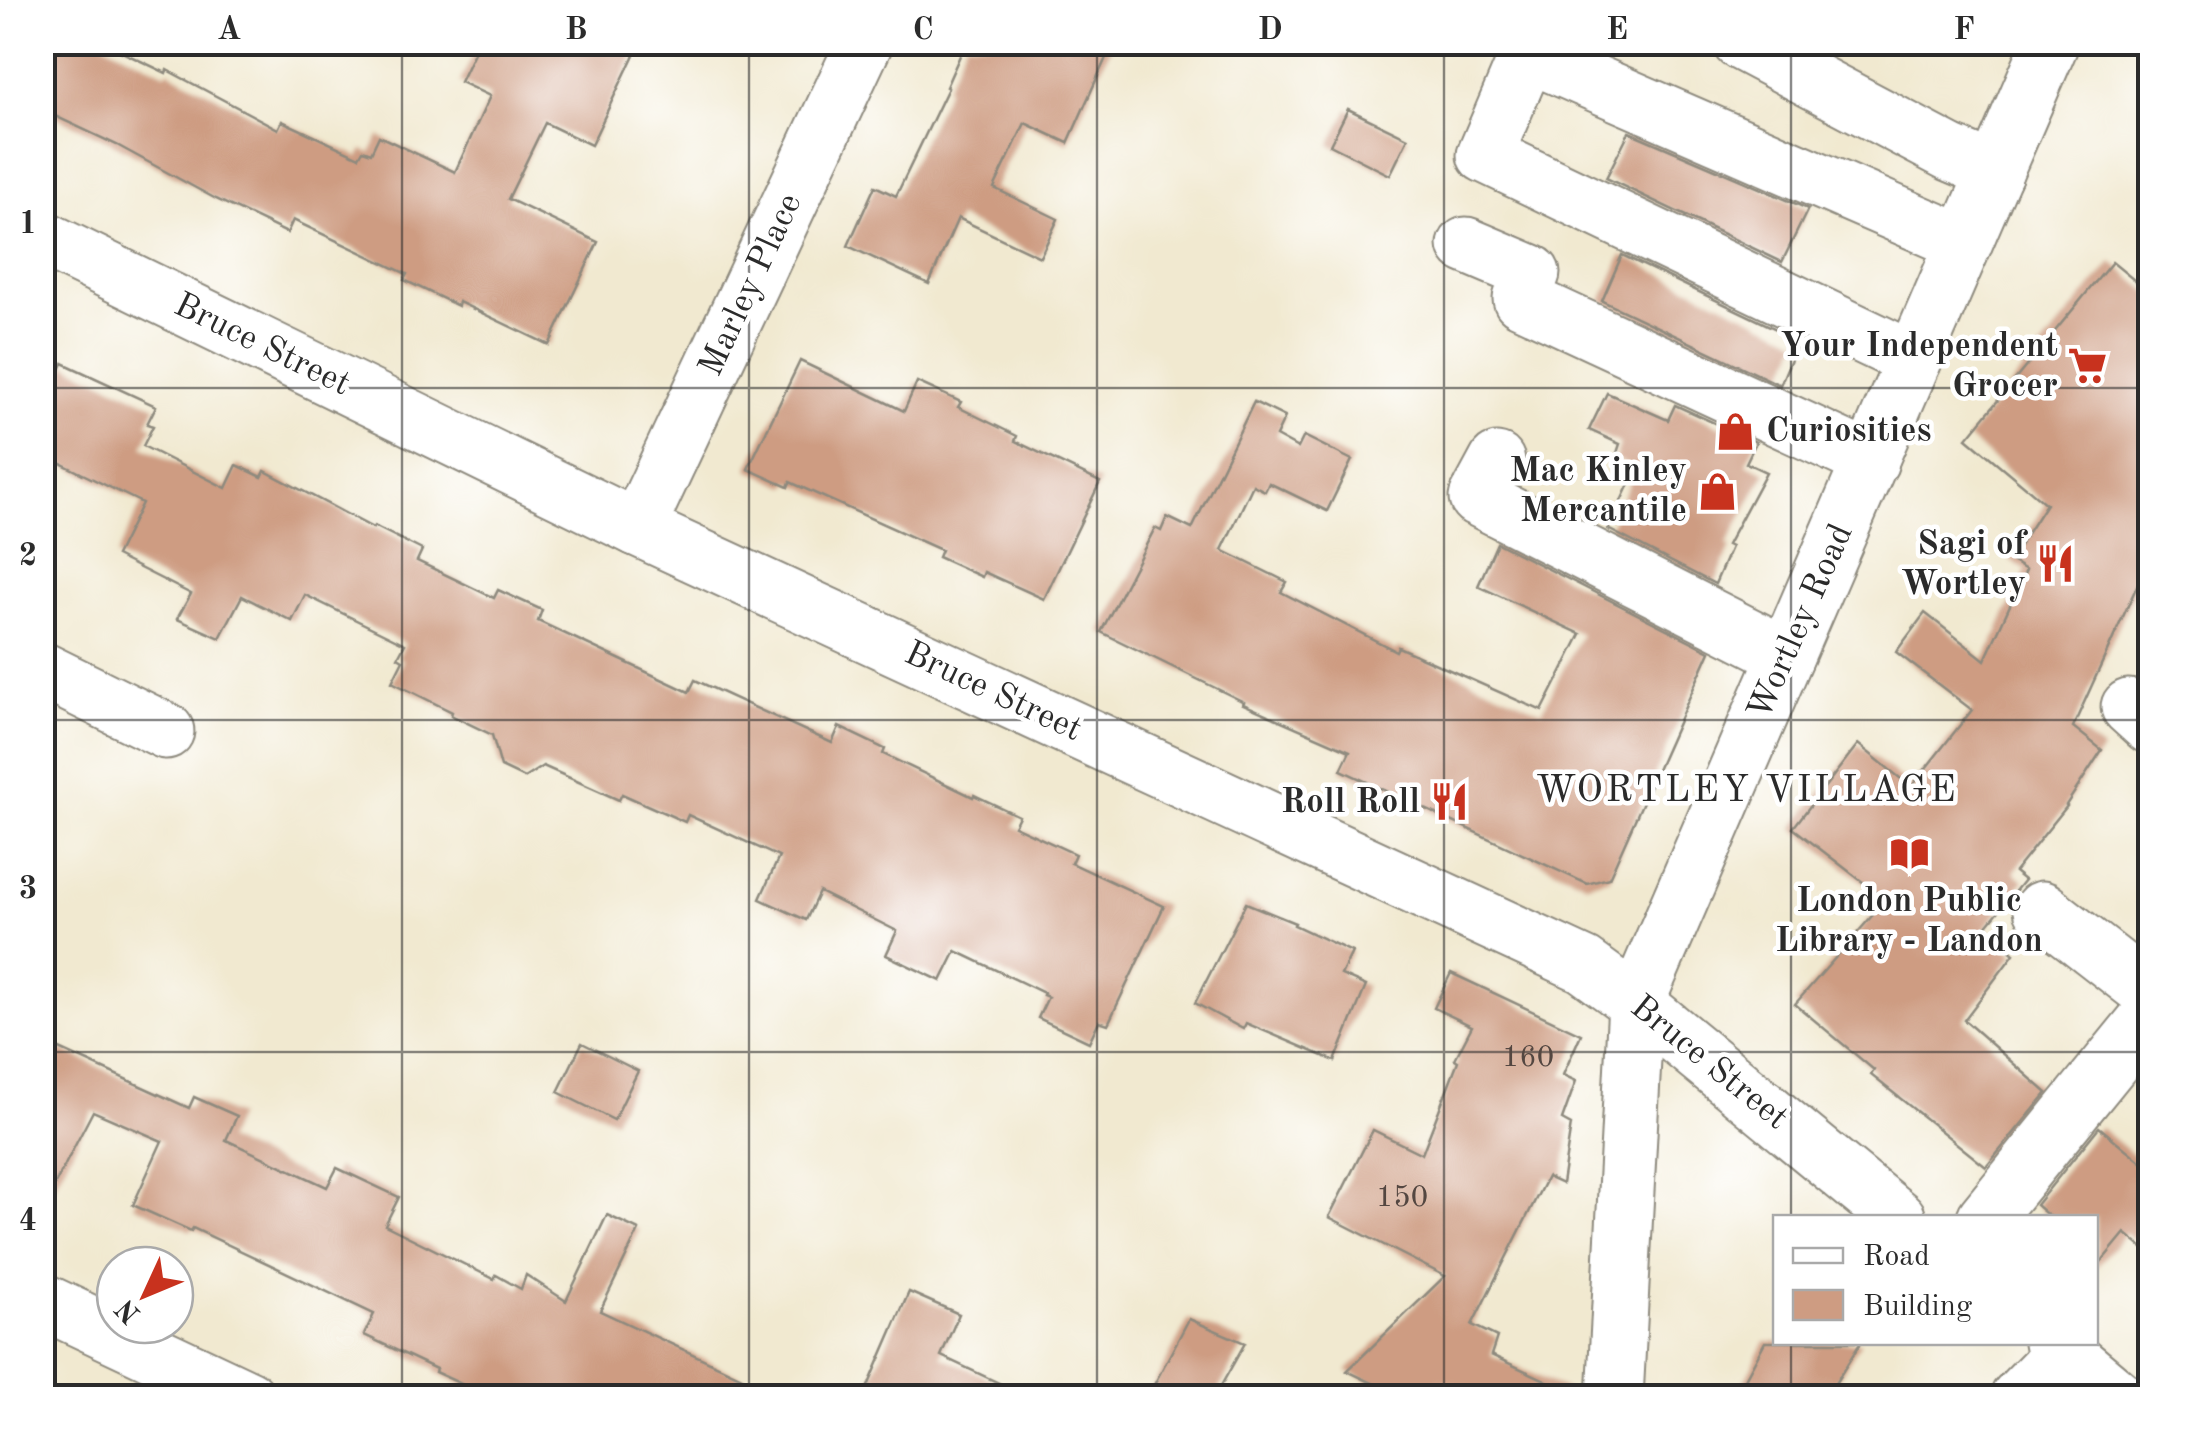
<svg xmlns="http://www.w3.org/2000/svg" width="2193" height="1440" font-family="'Old Standard TT',serif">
  <rect width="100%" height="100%" fill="#fff"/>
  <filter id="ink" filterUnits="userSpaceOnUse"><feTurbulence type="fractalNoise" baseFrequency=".01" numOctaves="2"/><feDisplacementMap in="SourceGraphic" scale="20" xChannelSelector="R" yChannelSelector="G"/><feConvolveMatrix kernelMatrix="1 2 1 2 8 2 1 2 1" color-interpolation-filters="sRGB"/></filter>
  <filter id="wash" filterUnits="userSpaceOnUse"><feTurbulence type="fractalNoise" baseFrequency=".0048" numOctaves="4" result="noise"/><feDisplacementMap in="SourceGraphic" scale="40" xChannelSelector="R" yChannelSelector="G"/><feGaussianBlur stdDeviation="2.25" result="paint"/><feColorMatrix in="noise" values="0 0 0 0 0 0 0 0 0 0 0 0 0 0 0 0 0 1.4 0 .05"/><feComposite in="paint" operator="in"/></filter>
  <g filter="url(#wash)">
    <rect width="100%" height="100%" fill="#f1e9d0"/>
    <g id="blocks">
      <g fill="#ce9c82">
        <polygon points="42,42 101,42 166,73 167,70 278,129 282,121 359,157 363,150 371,153 379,136 455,172 490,96 460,82 479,42 640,42 591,145 545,123 508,199 598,242 549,345 459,302 458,306 404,280 407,274 293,220 287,233 216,199 117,145 42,110"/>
        <polygon points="966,42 1113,42 1068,143 1025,123 994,188 1058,219 1040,257 958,218 929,284 848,246 875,186 896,196 948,88 946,87"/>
        <polygon points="1348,109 1408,138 1390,175 1330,145"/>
        <polygon points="1629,132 1808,209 1782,262 1606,178"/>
        <polygon points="1622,255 1799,340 1780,385 1602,301"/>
        <polygon points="2112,262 2150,293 2150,557 2073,727 2102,750 2066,805 2067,806 2014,872 2024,880 1985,928 2014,954 1964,1020 2047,1093 1986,1167 1871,1075 1874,1070 1795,1004 1886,900 1793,828 1858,744 1911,787 1972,710 1896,652 1925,613 1985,660 2026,570 2010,560 2046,504 1967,438"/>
        <polygon points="800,361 904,411 917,382 961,402 958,407 1017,436 1015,441 1100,482 1044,599 984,572 982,577 938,557 941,550 790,482 788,487 748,469"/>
        <polygon points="63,363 156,406 147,424 153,426 143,446 226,488 237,465 262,477 265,471 373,528 374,526 422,550 417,561 494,598 498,590 542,610 538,621 689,692 695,680 832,743 839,727 885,749 883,754 973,797 974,795 1019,816 1014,826 1075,854 1071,863 1164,906 1108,1024 1099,1021 1089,1042 1038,1018 1048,997 1043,995 1044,993 956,951 941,981 886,955 897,931 819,892 806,920 760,899 779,857 688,815 685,822 622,794 619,800 543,766 524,778 501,767 492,735 451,715 452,712 392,682 403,660 398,657 405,644 305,595 292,621 242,596 220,638 177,619 191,594 116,556 142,503 42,454 42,376 55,382"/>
        <polygon points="1607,393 1668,420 1675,405 1756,442 1746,463 1766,472 1727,545 1731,547 1715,584 1608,529 1636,469 1615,459 1620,444 1589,430"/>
        <polygon points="1254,402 1285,417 1276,436 1298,448 1304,436 1352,460 1327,511 1269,483 1265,491 1253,485 1222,550 1287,582 1281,592 1396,651 1398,647 1542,711 1581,634 1478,586 1497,543 1710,651 1609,878 1587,884 1341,770 1350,751 1243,704 1244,702 1101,632 1155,528 1161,531 1167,517 1192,529"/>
        <polygon points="1246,903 1295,923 1294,925 1352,952 1341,975 1366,986 1335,1061 1246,1023 1243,1029 1195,1003"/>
        <polygon points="1451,973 1581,1034 1563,1075 1576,1081 1562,1120 1571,1125 1562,1184 1547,1177 1472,1325 1497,1337 1491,1355 1584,1398 1404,1398 1347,1371 1445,1276 1329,1217 1373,1130 1422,1154 1458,1061 1455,1059 1472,1026 1434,1008"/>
        <polygon points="42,1041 189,1108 194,1097 237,1116 226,1140 327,1187 337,1168 399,1197 385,1225 494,1279 496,1275 521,1289 526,1275 566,1301 607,1215 639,1230 600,1311 787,1398 492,1398 435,1372 436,1369 364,1335 374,1314 193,1228 191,1231 133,1205 162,1141 93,1111 42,1209"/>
        <polygon points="582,1043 638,1071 614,1120 558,1092"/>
        <polygon points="2099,1127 2150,1169 2150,1254 2125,1233 2096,1268 2096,1218 2051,1218 2036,1205"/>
        <polygon points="909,1292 959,1314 941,1356 1031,1398 863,1398"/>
        <polygon points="1189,1319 1245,1343 1214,1398 1147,1398"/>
        <polygon points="1765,1342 1861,1342 1826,1398 1735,1398"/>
      </g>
    </g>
  </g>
  <g filter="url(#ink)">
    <use href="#blocks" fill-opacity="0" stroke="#8e8a7e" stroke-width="2.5"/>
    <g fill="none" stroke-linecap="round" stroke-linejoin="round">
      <defs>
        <g id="minor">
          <polyline points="1740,42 1950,153 1995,172"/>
          <polyline points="42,238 637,528 1584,965 1636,1003 1898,1218"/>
          <polyline points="1466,245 1532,273 1521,299 1871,461"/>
          <polyline points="1914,360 1485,155 1528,54 1964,243"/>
          <polyline points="1497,461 1477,498 1786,655"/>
          <polyline points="637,528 865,42"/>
          <polyline points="42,670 166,731"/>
          <polyline points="2129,707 2150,726"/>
          <polyline points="2042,909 2150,993"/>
          <polyline points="1985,1218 2150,1015"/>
          <polyline points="42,1301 248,1398"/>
          <polyline points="2052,1342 2119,1398"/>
          <polyline points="1615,1398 1636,1003 2051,42"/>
          <polyline points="2018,1398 2063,1352"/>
        </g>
      </defs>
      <use href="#minor" stroke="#8e8a7e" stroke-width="59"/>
      <use href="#minor" stroke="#fff" stroke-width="55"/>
    </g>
  </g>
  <path fill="none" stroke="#2b2b2b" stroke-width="2.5" stroke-opacity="0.55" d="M402,42v1356M749,42v1356M1097,42v1356M1444,42v1356M1791,42v1176M42,388h2108M42,720h2108M42,1052h2108M1791,1342v56"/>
  <defs>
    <symbol id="supermarket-bare" viewBox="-9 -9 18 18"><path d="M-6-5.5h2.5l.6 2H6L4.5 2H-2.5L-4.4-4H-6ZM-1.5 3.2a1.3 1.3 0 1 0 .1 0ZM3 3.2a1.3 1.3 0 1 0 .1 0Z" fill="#c8321e" stroke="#fff" stroke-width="2.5" paint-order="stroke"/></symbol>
    <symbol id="shop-bare" viewBox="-9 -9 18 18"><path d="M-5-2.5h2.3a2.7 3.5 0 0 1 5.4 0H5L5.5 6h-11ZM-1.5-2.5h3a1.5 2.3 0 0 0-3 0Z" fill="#c8321e" stroke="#fff" stroke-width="2.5" paint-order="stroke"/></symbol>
    <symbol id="restaurant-bare" viewBox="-9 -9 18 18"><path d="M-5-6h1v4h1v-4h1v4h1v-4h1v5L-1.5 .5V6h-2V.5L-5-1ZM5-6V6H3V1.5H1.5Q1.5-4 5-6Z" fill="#c8321e" stroke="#fff" stroke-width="2.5" paint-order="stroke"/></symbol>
    <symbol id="library-bare" viewBox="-9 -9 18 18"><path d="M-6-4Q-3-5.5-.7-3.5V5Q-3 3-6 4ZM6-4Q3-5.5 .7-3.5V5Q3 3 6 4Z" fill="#c8321e" stroke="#fff" stroke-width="2.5" paint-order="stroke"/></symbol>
  </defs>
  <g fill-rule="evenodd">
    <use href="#supermarket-bare" x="2060" y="338" width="55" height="55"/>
    <use href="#shop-bare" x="1708" y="404" width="55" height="55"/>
    <use href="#shop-bare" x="1690" y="464" width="55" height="55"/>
    <use href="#restaurant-bare" x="2028" y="536" width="55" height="55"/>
    <use href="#restaurant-bare" x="1422" y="774" width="55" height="55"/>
    <use href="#library-bare" x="1882" y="826" width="55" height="55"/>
  </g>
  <g text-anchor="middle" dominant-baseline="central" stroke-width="9" stroke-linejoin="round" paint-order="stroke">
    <g font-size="30" fill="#544741">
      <text x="1528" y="1058">160</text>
      <text x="1402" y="1198">150</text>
    </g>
    <g font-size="35" fill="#2b2b2b" stroke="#fff">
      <text transform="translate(751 285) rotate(-65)">Marley Place</text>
      <text transform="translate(262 345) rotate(26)">Bruce Street</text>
      <text transform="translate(1801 622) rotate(-66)">Wortley Road</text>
      <text transform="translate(993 692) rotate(25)">Bruce Street</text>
      <text transform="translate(1709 1063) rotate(39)">Bruce Street</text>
    </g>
    <g font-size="35" font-weight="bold" fill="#2b2b2b" stroke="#fff" text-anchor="end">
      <text x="2058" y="346">Your Independent<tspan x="2058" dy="40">Grocer</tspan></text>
      <text x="1766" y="431" text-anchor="start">Curiosities</text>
      <text x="1687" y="471">Mac Kinley<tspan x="1687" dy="40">Mercantile</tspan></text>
      <text x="2026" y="544">Sagi of<tspan x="2026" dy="40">Wortley</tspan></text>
      <text x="1420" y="802">Roll Roll</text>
      <text x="1909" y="901" text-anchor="middle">London Public<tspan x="1909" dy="40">Library - Landon</tspan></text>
    </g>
    <g font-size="38" letter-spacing="2.5" fill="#2b2b2b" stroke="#fff">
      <text x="1747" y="791">WORTLEY VILLAGE</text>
    </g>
  </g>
  <rect width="2193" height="1440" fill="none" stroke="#fff" stroke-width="110"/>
  <rect x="1773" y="1215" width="325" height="130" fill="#ffffff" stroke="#aaaaaa" stroke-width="2.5"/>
  <rect x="1793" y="1248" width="50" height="15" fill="#ffffff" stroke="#aaaaaa" stroke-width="2.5"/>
  <text x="1863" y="1265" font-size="30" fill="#2b2b2b">Road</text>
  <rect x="1793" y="1290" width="50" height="30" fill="#ce9c82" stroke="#aaaaaa" stroke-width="2.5"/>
  <text x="1863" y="1315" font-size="30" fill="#2b2b2b">Building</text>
  <g transform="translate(145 1295) rotate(226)"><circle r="48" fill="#ffffff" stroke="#aaaaaa" stroke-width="2.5"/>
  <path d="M0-8L18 38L0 25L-18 38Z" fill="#c8321e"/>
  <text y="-15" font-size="28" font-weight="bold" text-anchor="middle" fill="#2b2b2b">N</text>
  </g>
  <rect x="55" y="55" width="2083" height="1330" fill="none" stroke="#2b2b2b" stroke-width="4"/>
  <g font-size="32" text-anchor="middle" font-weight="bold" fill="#2b2b2b">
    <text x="229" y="39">A</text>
    <text x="576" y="39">B</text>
    <text x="923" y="39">C</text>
    <text x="1270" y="39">D</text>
    <text x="1617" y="39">E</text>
    <text x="1964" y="39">F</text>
    <text x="28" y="233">1</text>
    <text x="28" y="565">2</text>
    <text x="28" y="898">3</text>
    <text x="28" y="1230">4</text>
  </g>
</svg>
